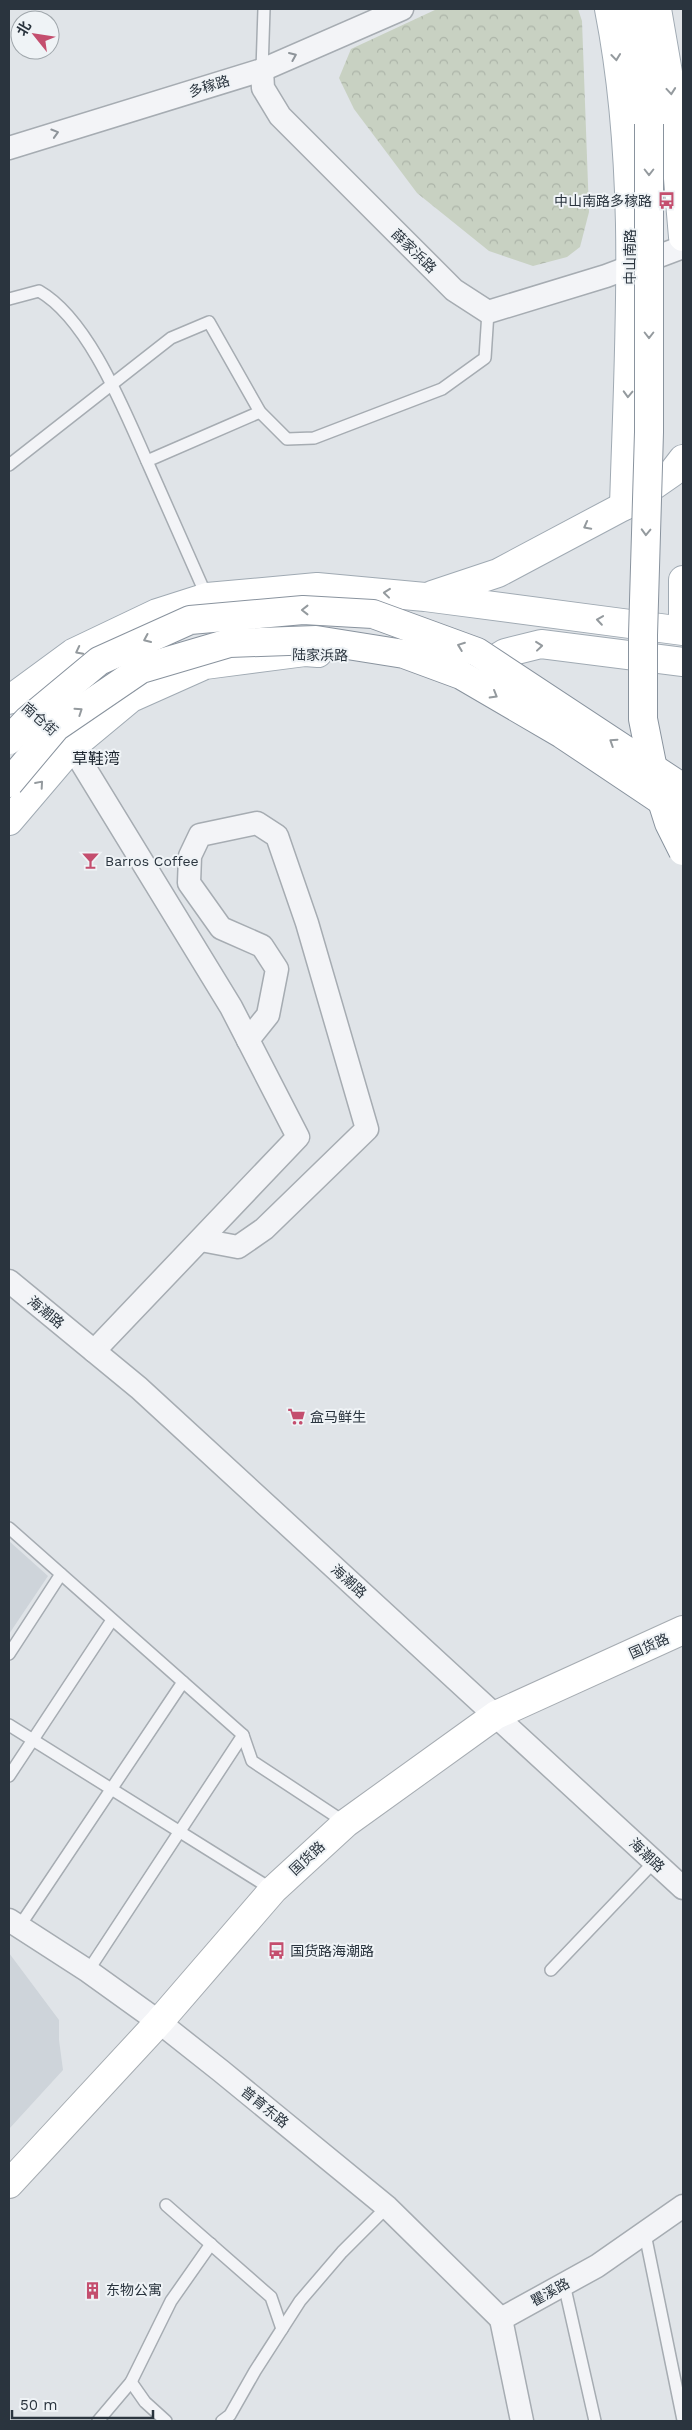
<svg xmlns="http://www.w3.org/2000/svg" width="692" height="2430" font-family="'Work Sans','Noto Sans SC',sans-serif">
  <defs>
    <pattern id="forest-crowns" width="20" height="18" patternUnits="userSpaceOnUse" patternTransform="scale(1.25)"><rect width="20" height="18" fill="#c8d1c2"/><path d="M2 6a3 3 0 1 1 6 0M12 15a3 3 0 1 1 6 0" fill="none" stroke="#acb4a8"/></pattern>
  </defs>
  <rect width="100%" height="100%" fill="#e0e4e8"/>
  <g fill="#ced4da">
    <polygon points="9,1541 48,1576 9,1634"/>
    <polygon points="9,1953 59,2020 59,2040 63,2070 9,2129"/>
  </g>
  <polygon fill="url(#forest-crowns)" points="437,9 578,9 582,21 589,212 580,247 567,257 533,266 489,251 417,193 354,109 339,78 351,49"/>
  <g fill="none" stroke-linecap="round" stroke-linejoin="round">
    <defs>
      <g id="lane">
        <polyline points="262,70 264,9"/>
        <path d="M9,299l30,-8c51,29 87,124 111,177 19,43 38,86 57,129"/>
        <polyline points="147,461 260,412"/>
        <polyline points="9,465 171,338 209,322 260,412 287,439 314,438 442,389 485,358 488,312"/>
        <polyline points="9,1528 243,1735 252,1761 346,1823"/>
        <polyline points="9,1654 61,1574"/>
        <polyline points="9,1725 273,1890"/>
        <polyline points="9,1776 112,1620"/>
        <polyline points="19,1927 183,1682"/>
        <polyline points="551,1970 654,1862"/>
        <polyline points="88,1971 243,1735"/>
        <polyline points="166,2205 271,2297 282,2329"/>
        <polyline points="645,2234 683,2420"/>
        <polyline points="564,2284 595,2421"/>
        <polyline points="131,2382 145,2402 166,2421"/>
        <polyline points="98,2421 131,2382 171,2301 211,2244"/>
        <polyline points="222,2421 230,2415 255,2371 300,2301 342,2252 387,2207"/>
      </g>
      <g id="street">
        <polyline points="262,70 263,88 280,116 454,290 488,312 606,276 683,247"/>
        <polyline points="9,148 262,70 402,9"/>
        <polyline points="60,736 72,747 231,1007 298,1137 94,1351"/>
        <polyline points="201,1240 238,1247 264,1229 367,1129 307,923 277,836 257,823 200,835 190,856 189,883 221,928 262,946 277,969 268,1015 248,1040"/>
        <polyline points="9,1281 139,1388 683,1888"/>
        <polyline points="9,1920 88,1971 159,2022 221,2071 387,2207 501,2319"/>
        <polyline points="501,2319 597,2266 683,2206"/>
        <polyline points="501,2319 522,2421"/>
      </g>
      <polyline id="secondary" points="9,2184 159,2022 273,1890 346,1823 496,1715 683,1630"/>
      <g id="primary">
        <path d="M609,9c32,163 20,331 15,497"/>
        <polyline points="657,9 670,84 683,237"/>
        <polyline points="683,580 683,617"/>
        <polyline points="432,595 498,573 624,506 673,472 683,459"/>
        <polyline points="469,668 482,667 505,653 541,644 683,662"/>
        <polyline points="9,700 73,653 157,613 207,597 317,587 425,597 683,631"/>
        <polyline points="9,821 72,747 131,698 205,665 305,652 318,653"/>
      </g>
      <polyline id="highway" points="635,9 649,124"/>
    </defs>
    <use href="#lane" stroke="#a6acb2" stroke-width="14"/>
    <use href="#street" stroke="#a6acb2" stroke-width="25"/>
    <use href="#secondary" stroke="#a6acb2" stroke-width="30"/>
    <use href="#primary" stroke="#a0aab3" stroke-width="30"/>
    <use href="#highway" stroke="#89939e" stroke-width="30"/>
    <use href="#lane" stroke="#f3f4f7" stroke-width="11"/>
    <use href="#street" stroke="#f3f4f7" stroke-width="22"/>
    <use href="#secondary" stroke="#fff" stroke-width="28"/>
    <use href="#primary" stroke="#fff" stroke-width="28"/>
    <use href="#highway" stroke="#fff" stroke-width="28"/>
    <defs>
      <g id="highway-bridge">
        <polyline points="649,124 649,432 643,635 643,719 655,779 669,823 683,851"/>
        <polyline points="9,740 28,720 99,661 190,620 303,610 373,614 477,652 683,788"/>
        <polyline points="9,783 56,727 141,669 229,643 316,640 404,654 461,675 562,734 683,815"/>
      </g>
    </defs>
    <use href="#highway-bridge" stroke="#89939e" stroke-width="30" stroke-linecap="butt"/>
    <use href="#highway-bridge" stroke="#fff" stroke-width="28"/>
  </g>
  <defs><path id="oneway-chevron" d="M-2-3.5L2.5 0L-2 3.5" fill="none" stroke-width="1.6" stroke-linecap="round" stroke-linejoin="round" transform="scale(1.25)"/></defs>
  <g stroke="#8e949a">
    <use href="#oneway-chevron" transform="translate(293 56) rotate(-23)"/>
    <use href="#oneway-chevron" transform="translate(55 133) rotate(-17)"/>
  </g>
  <g stroke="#949a9e">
    <use href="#oneway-chevron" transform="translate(616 57) rotate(84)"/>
    <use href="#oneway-chevron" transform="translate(671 91) rotate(85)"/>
    <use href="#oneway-chevron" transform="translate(649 172) rotate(90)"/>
    <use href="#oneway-chevron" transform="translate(649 335) rotate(90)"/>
    <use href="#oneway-chevron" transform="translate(628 394) rotate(92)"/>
    <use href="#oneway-chevron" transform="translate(587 526) rotate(152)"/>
    <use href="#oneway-chevron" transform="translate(646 532) rotate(92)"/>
    <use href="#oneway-chevron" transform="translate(387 593) rotate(-174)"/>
    <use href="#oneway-chevron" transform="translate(305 610) rotate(-180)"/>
    <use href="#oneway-chevron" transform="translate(600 620) rotate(-172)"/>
    <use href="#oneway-chevron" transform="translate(147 639) rotate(156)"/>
    <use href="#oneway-chevron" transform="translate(461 646) rotate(-159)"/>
    <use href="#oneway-chevron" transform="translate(539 646) rotate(-6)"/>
    <use href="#oneway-chevron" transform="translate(79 651) rotate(153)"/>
    <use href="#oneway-chevron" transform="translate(494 695) rotate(30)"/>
    <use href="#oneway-chevron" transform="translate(79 711) rotate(-34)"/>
    <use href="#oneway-chevron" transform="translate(613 742) rotate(-147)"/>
    <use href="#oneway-chevron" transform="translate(40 784) rotate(-49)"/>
  </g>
  <defs>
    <symbol id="bus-bare" viewBox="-9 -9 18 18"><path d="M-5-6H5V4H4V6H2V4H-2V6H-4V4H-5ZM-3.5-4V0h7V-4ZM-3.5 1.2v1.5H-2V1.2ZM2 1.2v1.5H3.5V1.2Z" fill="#c44e6e" stroke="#eff3f6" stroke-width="2.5" paint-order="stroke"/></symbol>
    <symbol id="bar-bare" viewBox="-9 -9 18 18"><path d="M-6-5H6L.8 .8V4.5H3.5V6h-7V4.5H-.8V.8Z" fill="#c44e6e" stroke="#eff3f6" stroke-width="2.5" paint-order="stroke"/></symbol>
    <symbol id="supermarket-bare" viewBox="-9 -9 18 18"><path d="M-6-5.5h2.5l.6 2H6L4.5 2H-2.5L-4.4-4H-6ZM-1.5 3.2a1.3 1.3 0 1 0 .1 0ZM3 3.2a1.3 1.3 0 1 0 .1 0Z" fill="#c44e6e" stroke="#eff3f6" stroke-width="2.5" paint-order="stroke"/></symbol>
    <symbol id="building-bare" viewBox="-9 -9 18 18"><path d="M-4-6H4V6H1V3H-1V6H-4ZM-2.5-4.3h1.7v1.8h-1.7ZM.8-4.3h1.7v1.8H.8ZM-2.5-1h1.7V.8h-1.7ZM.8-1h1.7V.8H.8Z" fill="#c44e6e" stroke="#eff3f6" stroke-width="2.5" paint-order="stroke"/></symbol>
  </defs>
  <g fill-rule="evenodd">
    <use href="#bus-bare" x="654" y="188" width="25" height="25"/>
    <use href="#bar-bare" x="78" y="848" width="25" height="25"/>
    <use href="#supermarket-bare" x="284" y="1404" width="25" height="25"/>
    <use href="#bus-bare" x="264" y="1938" width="25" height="25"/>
    <use href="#building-bare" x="80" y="2278" width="25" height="25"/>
  </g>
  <g text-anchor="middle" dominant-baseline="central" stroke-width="4" stroke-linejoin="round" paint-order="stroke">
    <g font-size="14" fill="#2a343e" stroke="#eff3f6">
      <text transform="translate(209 86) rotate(-17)">多稼路</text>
      <text transform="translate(414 251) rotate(44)">薛家浜路</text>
      <text transform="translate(630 257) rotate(-90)">中山南路</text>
      <text transform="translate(320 655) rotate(1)">陆家浜路</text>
      <text transform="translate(40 719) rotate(41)">南仓街</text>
      <text transform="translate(46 1312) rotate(39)">海潮路</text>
      <text transform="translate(349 1581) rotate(42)">海潮路</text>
      <text transform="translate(649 1646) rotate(-24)">国货路</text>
      <text transform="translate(647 1855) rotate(43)">海潮路</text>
      <text transform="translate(307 1858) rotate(-43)">国货路</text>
      <text transform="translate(265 2107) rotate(39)">普育东路</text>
      <text transform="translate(550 2292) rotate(-29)">瞿溪路</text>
    </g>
    <g font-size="14" fill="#2a343e" stroke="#eff3f6" text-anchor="start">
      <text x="652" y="201" text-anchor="end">中山南路多稼路</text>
      <text x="105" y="861">Barros Coffee</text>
      <text x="310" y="1417">盒马鲜生</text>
      <text x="290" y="1951">国货路海潮路</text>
      <text x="106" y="2290">东物公寓</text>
    </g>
    <g font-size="16" fill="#1c252f" stroke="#eff3f6">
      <text x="96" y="758">草鞋湾</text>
    </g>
  </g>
  <rect width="692" height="2430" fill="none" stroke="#2a343e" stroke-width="20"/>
  <g transform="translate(35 35) rotate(300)"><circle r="24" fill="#eff3f6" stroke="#a0a7ac"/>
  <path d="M0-4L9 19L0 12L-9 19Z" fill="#c44e6e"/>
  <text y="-8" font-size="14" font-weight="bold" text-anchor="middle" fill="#2a343e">北</text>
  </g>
  <path d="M12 2410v8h141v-8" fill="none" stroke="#2a343e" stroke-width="2.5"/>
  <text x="20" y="2410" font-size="15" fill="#2a343e" stroke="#eff3f6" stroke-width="4" paint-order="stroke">50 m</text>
</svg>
